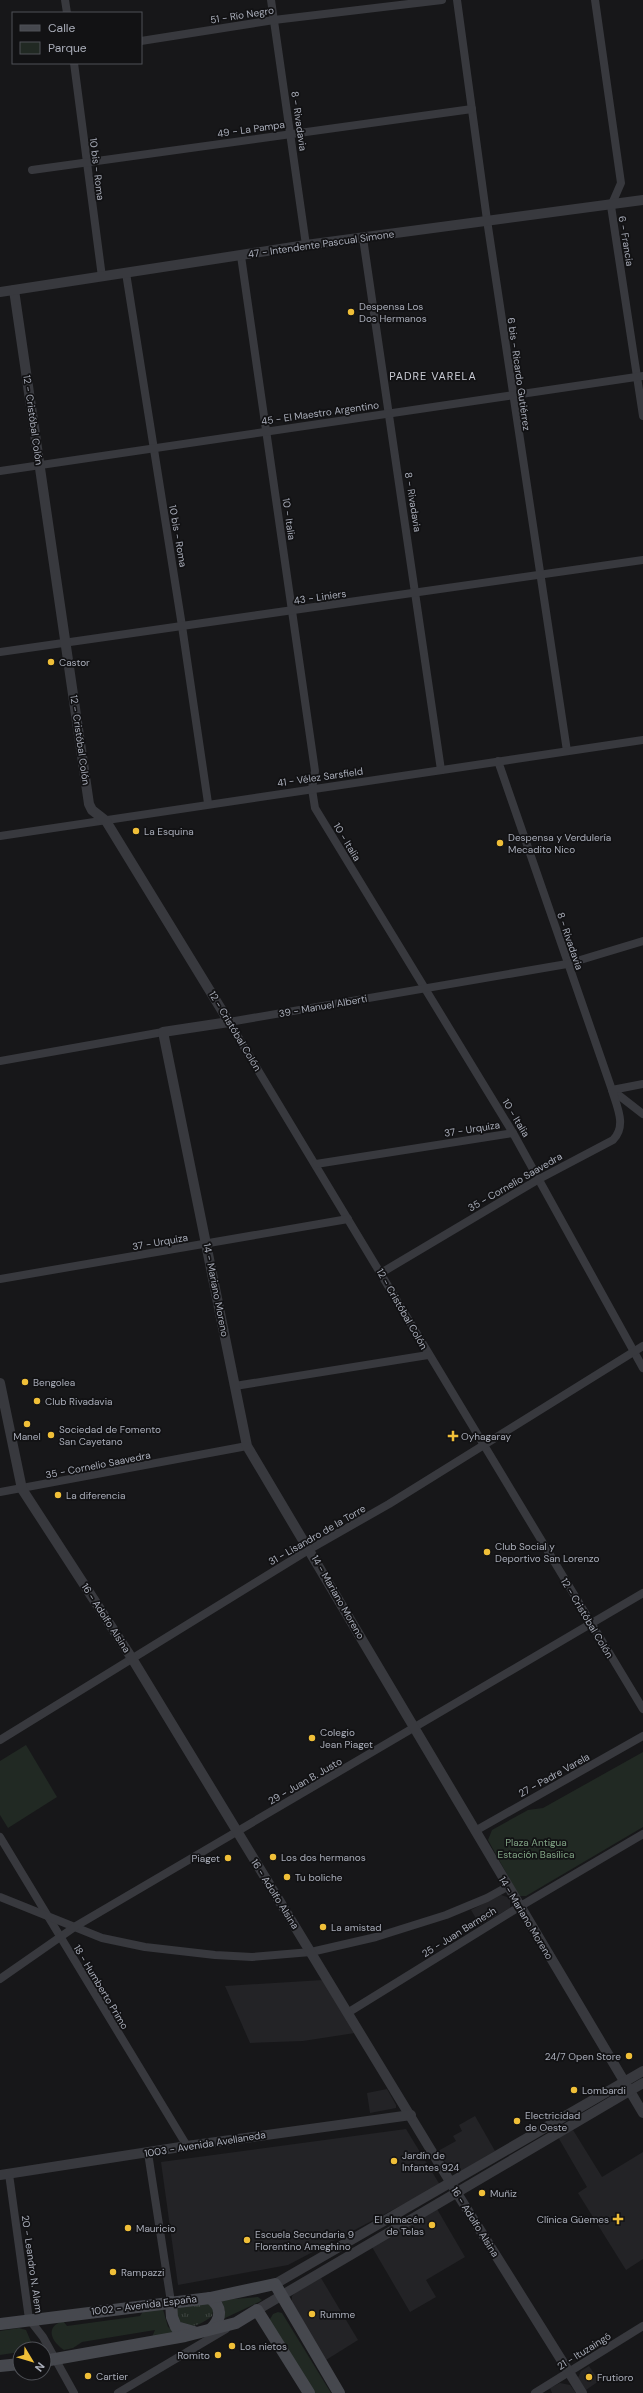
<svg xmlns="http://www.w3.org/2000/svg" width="643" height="2393" font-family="'DM Sans',sans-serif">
  <defs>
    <pattern id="grass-tufts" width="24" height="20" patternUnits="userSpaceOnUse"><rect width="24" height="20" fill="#212923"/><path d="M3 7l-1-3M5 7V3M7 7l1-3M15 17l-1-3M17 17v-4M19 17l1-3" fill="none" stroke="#3e4541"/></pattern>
  </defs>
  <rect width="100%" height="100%" fill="#171719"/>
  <g fill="#232326">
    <polygon points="501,1895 510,1898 510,1908 480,1925 471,1910"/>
    <polygon points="323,1980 355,2033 303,2041 250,2043 225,1986"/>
    <polygon points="387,2089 396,2105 396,2108 370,2113 367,2093"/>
    <polygon points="475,2116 495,2151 461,2171 454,2172 448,2167 438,2151 456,2141 453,2136 462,2131 459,2125"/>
    <polygon points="406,2129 440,2185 288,2265 178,2285 161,2162"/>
    <polygon points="573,2130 602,2177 643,2152 643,2259 626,2270 578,2193 587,2187 558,2137"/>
    <polygon points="437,2209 465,2257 426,2280 436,2297 410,2312 372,2247"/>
    <polygon points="321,2278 358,2340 326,2360 292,2302 292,2296 296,2292"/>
    <polygon points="589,2366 599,2381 586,2390 578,2378 581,2371"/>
    <polygon points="560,2383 570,2385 576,2393 552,2393 550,2388"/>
  </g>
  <path fill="url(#grass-tufts)" d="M209,2301l4,10 -1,5c-9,7 -15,10 -26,11l-8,-7 -3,-6 4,-8z"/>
  <g fill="#212923">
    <polygon points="26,1745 57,1797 8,1828 0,1815 0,1761"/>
    <polygon points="643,1752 643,1827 526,1896 519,1896 488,1840 492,1830 528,1810 543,1808"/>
    <polygon points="258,2297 262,2300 259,2302 223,2319 225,2311 221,2300"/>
    <path d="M162,2306l6,21 9,6 -25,4 3,-7 -73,12 -9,6 -9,2c-12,-8 -20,-23 -1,-29l4,5 73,-10 6,-9z"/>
    <polygon points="278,2312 282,2313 331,2393 313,2393 269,2321 273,2314"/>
    <polygon points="19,2328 26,2330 32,2344 28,2349 20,2349 20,2352 0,2355 0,2331"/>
  </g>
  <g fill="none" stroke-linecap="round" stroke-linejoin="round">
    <g stroke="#38393e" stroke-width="8">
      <polyline points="65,0 67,13"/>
      <polyline points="271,0 306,245"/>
      <polyline points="457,0 487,220 567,751"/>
      <polyline points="595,0 621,183 611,206 643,416"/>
      <polyline points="141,41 274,20 442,0"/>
      <polyline points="74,63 102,277"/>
      <polyline points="32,170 472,109"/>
      <polyline points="363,238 441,770"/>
      <polyline points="241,256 315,771 312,789 315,808 513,1133 643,1368"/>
      <polyline points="126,273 182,626 208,803"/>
      <polyline points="0,471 643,376"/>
      <polyline points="0,652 643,560"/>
      <polyline points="498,761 612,1090 643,1114"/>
      <polyline points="0,836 643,740"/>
      <polyline points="643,941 567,964 229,1022 643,1709"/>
      <polyline points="0,1061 163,1032"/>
      <polyline points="316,1164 513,1133"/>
      <path d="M381,1273l158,-94 74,-39c14,-14 4,-33 -1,-50l31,-6"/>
      <polyline points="0,1279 348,1219"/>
      <polyline points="235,1386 428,1355"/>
      <polyline points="0,1492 247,1446"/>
      <polyline points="0,1740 310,1549 389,1504 643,1346"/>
      <polyline points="475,1831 643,1736"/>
      <polyline points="0,1837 187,2146"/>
      <polyline points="0,1897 102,1938 145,1947 215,1955 252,1957 311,1952 376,1937 446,1915 487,1898 507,1887"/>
      <polyline points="0,1979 76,1926 643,1593"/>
      <polyline points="349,2012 519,1907 643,1834"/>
      <polyline points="148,2153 171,2302"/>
      <polyline points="9,2174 29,2319 43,2337 74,2393"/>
      <polyline points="118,2393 226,2329"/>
      <polyline points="535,2393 643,2326"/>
    </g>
    <g stroke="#38393e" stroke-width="10">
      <polyline points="14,290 89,804 92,810 106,821 229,1022 163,1032 247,1446 643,2113"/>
      <polyline points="0,292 306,245 643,200"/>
      <polyline points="0,1383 22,1489 133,1660 460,2198 582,2393"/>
      <polyline points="0,2175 187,2146 411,2115"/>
      <polyline points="275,2284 643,2071"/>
      <polyline points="257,2310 643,2083"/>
    </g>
    <g stroke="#46484e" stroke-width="12">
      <path d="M210,2298c12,9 12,20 1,31"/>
      <polyline points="171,2302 172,2317 176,2327 194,2332"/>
      <polyline points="0,2324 210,2298 275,2284 339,2393"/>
      <polyline points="44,2361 185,2336 236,2323 257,2310 309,2393"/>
      <polyline points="0,2366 20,2364"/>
    </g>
  </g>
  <g fill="#f0bf38" stroke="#121214" stroke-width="1.5">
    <circle cx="351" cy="312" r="4"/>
    <circle cx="51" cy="662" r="4"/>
    <circle cx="136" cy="831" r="4"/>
    <circle cx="500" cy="843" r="4"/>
    <circle cx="25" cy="1382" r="4"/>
    <circle cx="37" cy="1401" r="4"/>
    <circle cx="27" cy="1424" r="4"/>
    <circle cx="51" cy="1435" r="4"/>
    <path d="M451 1430h4v4h4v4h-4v4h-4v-4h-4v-4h4z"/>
    <circle cx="58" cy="1495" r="4"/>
    <circle cx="487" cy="1552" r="4"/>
    <circle cx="312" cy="1738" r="4"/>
    <circle cx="273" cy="1857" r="4"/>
    <circle cx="228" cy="1858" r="4"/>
    <circle cx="287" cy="1877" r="4"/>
    <circle cx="323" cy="1927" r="4"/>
    <circle cx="629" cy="2056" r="4"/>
    <circle cx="574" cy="2090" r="4"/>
    <circle cx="517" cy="2121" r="4"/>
    <circle cx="394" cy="2161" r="4"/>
    <circle cx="482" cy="2193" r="4"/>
    <path d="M616 2213h4v4h4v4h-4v4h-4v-4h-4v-4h4z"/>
    <circle cx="432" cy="2225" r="4"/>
    <circle cx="128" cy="2228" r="4"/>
    <circle cx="247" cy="2240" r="4"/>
    <circle cx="113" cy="2272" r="4"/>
    <circle cx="312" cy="2314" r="4"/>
    <circle cx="232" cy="2346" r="4"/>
    <circle cx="218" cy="2355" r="4"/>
    <circle cx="88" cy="2376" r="4"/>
    <circle cx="589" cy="2377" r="4"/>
  </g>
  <g text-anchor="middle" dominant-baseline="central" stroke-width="3.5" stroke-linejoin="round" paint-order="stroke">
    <g font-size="10" fill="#a9adb9" stroke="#121214">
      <text transform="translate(242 15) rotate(-9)">51 - Río Negro</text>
      <text transform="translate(299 121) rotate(82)">8 - Rivadavia</text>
      <text transform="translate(251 129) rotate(-8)">49 - La Pampa</text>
      <text transform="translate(97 169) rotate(83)">10 bis - Roma</text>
      <text transform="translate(626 241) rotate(81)">6 - Francia</text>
      <text transform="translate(321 244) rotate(-8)">47 - Intendente Pascual Simone</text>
      <text transform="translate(519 374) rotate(82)">6 bis - Ricardo Gutiérrez</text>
      <text transform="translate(320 413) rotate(-8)">45 - El Maestro Argentino</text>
      <text transform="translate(33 420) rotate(82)">12 - Cristóbal Colón</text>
      <text transform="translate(413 502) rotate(81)">8 - Rivadavia</text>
      <text transform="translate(289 519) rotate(82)">10 - Italia</text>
      <text transform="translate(178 536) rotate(80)">10 bis - Roma</text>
      <text transform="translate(320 597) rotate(-8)">43 - Liniers</text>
      <text transform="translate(80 740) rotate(82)">12 - Cristóbal Colón</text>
      <text transform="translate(320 777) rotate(-8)">41 - Vélez Sarsfield</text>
      <text transform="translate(347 842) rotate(59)">10 - Italia</text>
      <text transform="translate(570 941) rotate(71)">8 - Rivadavia</text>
      <text transform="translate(323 1006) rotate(-10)">39 - Manuel Alberti</text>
      <text transform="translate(235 1031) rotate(59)">12 - Cristóbal Colón</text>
      <text transform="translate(516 1118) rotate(59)">10 - Italia</text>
      <text transform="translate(472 1129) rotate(-9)">37 - Urquiza</text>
      <text transform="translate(515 1182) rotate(-30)">35 - Cornelio Saavedra</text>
      <text transform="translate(160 1242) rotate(-10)">37 - Urquiza</text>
      <text transform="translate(216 1290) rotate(79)">14 - Mariano Moreno</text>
      <text transform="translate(402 1309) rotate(60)">12 - Cristóbal Colón</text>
      <text transform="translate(98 1465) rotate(-11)">35 - Cornelio Saavedra</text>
      <text transform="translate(317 1535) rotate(-30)">31 - Lisandro de la Torre</text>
      <text transform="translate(338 1597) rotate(60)">14 - Mariano Moreno</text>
      <text transform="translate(106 1618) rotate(57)">16 - Adolfo Alsina</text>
      <text transform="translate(587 1618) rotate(59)">12 - Cristóbal Colón</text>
      <text transform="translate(554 1775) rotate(-29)">27 - Padre Varela</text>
      <text transform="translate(305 1781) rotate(-30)">29 - Juan B. Justo</text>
      <text transform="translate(275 1894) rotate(58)">16 - Adolfo Alsina</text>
      <text transform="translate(526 1918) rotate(59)">14 - Mariano Moreno</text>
      <text transform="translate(459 1932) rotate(-32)">25 - Juan Barnech</text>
      <text transform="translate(101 1987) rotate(59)">18 - Humberto Primo</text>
      <text transform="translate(205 2144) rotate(-9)">1003 - Avenida Avellaneda</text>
      <text transform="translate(475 2222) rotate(58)">16 - Adolfo Alsina</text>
      <text transform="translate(32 2264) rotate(82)">20 - Leandro N. Alem</text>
      <text transform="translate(144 2305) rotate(-7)">1002 - Avenida España</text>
      <text transform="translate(584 2351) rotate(-32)">21 - Ituzaingó</text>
    </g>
    <g font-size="10" fill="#a9adb9" stroke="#121214" text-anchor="start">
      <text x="359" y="306">Despensa Los<tspan x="359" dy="12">Dos Hermanos</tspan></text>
      <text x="59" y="662">Castor</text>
      <text x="144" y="831">La Esquina</text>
      <text x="508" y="837">Despensa y Verdulería<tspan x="508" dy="12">Mecadito Nico</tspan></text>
      <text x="33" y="1382">Bengolea</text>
      <text x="45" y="1401">Club Rivadavia</text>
      <text x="59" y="1429">Sociedad de Fomento<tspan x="59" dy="12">San Cayetano</tspan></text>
      <text x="27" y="1436" text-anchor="middle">Manel</text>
      <text x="461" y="1436">Oyhagaray</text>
      <text x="66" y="1495">La diferencia</text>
      <text x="495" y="1546">Club Social y<tspan x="495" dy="12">Deportivo San Lorenzo</tspan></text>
      <text x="320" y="1732">Colegio<tspan x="320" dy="12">Jean Piaget</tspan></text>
      <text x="281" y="1857">Los dos hermanos</text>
      <text x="220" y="1858" text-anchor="end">Piaget</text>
      <text x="295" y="1877">Tu boliche</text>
      <text x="331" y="1927">La amistad</text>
      <text x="621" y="2056" text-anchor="end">24/7 Open Store</text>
      <text x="582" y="2090">Lombardi</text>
      <text x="525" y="2115">Electricidad<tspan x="525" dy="12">de Oeste</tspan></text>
      <text x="402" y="2155">Jardín de<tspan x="402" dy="12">Infantes 924</tspan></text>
      <text x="490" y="2193">Muñiz</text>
      <text x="424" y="2219" text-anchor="end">El almacén<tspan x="424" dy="12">de Telas</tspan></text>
      <text x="609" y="2219" text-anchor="end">Clínica Güemes</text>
      <text x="136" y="2228">Mauricio</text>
      <text x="255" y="2234">Escuela Secundaria 9<tspan x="255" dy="12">Florentino Ameghino</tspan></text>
      <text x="121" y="2272">Rampazzi</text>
      <text x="320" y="2314">Rumme</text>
      <text x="240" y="2346">Los nietos</text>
      <text x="210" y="2355" text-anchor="end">Romito</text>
      <text x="96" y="2376">Cartier</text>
      <text x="597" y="2377">Frutioro</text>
    </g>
    <g font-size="10" fill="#81a485" stroke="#121214">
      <text x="536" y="1842">Plaza Antigua<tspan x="536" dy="12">Estación Basílica</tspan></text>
    </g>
    <g font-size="11" letter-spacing="1" fill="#caccd5" stroke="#121214">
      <text x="433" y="376">PADRE VARELA</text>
    </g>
  </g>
  <rect x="12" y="12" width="130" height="52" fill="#121214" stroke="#4e5056"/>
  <rect x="20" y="25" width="20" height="6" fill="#46484e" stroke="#4e5056"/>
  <text x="48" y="32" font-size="12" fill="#a9adb9">Calle</text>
  <rect x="20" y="42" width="20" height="12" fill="#212923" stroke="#4e5056"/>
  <text x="48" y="52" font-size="12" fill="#a9adb9">Parque</text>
  <g transform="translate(32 2361) rotate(128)"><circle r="19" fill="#121214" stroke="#4e5056"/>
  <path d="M0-3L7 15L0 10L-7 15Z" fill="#f0bf38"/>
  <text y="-6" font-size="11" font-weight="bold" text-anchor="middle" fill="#a9adb9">N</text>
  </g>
</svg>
